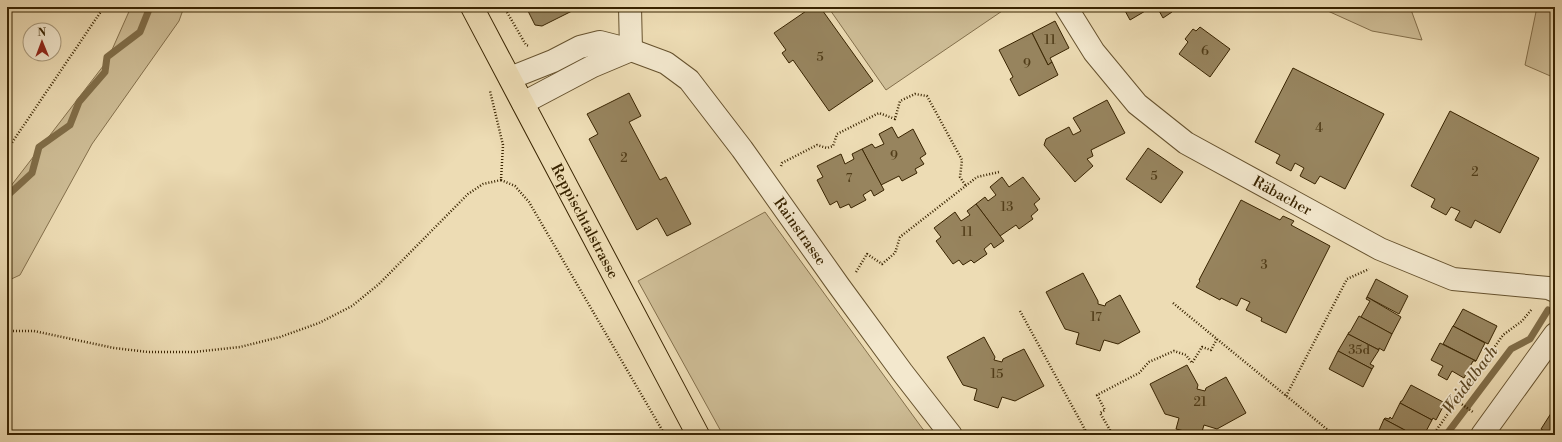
<svg xmlns="http://www.w3.org/2000/svg" width="1562" height="442" font-family="'Libre Bodoni',serif">
  <rect width="100%" height="100%" fill="#eddcb4"/>
  <filter id="stains"><feTurbulence type="fractalNoise" baseFrequency=".005" numOctaves="4"/><feColorMatrix values="0 0 0 0 .2 0 0 0 0 .09 0 0 0 0 .02 0 0 0 .5 -.17"/></filter>
  <radialGradient id="worn" r=".72"><stop offset=".6" stop-color="#630" stop-opacity="0"/><stop offset="1" stop-color="#630" stop-opacity=".3"/></radialGradient>
  <g fill="#cebd96" stroke="#84704c">
    <polygon points="131,7 184,7 179,21 92,144 20,275 7,281 7,191 107,61"/>
    <polygon points="828,7 1008,7 886,90"/>
    <polygon points="1319,7 1410,7 1422,40 1372,31"/>
    <polygon points="1537,7 1555,7 1555,78 1525,65"/>
    <polygon points="765,212 922,428 928,435 723,435 638,281"/>
  </g>
  <g fill="none" stroke-linecap="round" stroke-linejoin="round">
    <g stroke="#806d48" stroke-width="7">
      <polyline points="7,196 32,173 39,147 70,125 79,102 105,72 107,57 140,32 150,7"/>
      <polyline points="1446,435 1511,349 1530,339 1548,310"/>
    </g>
  </g>
  <g fill="#97845e" stroke="#392401">
    <polygon points="526,7 577,7 576,9 542,26 535,25"/>
    <polygon points="812,7 820,7 873,81 829,111 793,60 789,63 782,53 786,50 774,33"/>
    <polygon points="1123,7 1152,7 1130,20"/>
    <polygon points="1157,7 1175,7 1172,12 1163,18"/>
    <polygon points="1055,21 1069,48 1050,58 1052,62 1048,65 1032,33"/>
    <polygon points="1200,27 1230,49 1210,77 1179,54 1188,42 1185,39 1193,29 1196,31"/>
    <polygon points="1032,33 1048,65 1052,62 1058,75 1019,96 1010,79 1013,77 999,50"/>
    <polygon points="1293,68 1384,114 1345,189 1320,176 1315,184 1300,176 1304,168 1295,163 1291,171 1276,163 1280,155 1255,142"/>
    <polygon points="629,93 641,116 629,122 660,180 666,177 691,224 667,236 657,218 637,230 589,139 598,134 587,114"/>
    <polygon points="1107,100 1125,133 1091,150 1093,156 1087,159 1093,166 1075,182 1044,145 1046,139 1069,127 1073,135 1081,131 1073,118"/>
    <polygon points="1450,111 1539,158 1500,233 1475,220 1471,228 1455,220 1460,211 1451,207 1446,215 1431,207 1435,199 1411,186"/>
    <polygon points="892,127 898,138 913,129 926,154 920,158 924,164 915,169 917,173 902,181 899,176 881,185 862,149 872,144 875,148 884,144 879,134"/>
    <polygon points="1148,148 1183,172 1161,203 1126,179"/>
    <polygon points="862,149 884,190 874,196 871,190 863,195 866,200 851,208 849,204 840,208 837,201 830,205 817,180 823,177 817,166 841,154 845,164 854,159 852,154"/>
    <polygon points="1002,177 1009,187 1023,177 1040,199 1034,204 1038,210 1031,216 1033,219 1019,229 1016,225 1000,236 976,204 985,197 988,201 996,195 990,187"/>
    <polygon points="1241,200 1280,220 1283,216 1294,221 1291,225 1330,246 1286,333 1261,321 1262,318 1246,310 1250,302 1241,298 1237,306 1221,298 1220,300 1196,287 1200,281 1199,280"/>
    <polygon points="976,204 1004,241 994,248 991,243 984,249 987,254 974,263 971,260 963,265 959,260 953,264 936,241 941,237 934,228 955,212 961,221 970,215 967,211"/>
    <polygon points="1083,273 1098,301 1098,304 1105,306 1106,303 1120,295 1140,332 1118,344 1104,340 1100,351 1076,344 1079,333 1065,329 1046,292"/>
    <polygon points="1376,279 1408,296 1399,314 1367,297"/>
    <polygon points="1367,297 1401,317 1392,334 1361,317 1370,301 1366,299"/>
    <polygon points="1463,309 1497,326 1488,344 1453,326 1454,325"/>
    <polygon points="1359,316 1392,334 1384,351 1379,348 1379,350 1348,334 1349,332 1350,332"/>
    <polygon points="1453,326 1485,343 1476,361 1443,344"/>
    <polygon points="1348,334 1379,350 1370,364 1374,366 1372,369 1338,351"/>
    <polygon points="984,337 995,357 994,360 1002,362 1003,359 1024,349 1044,386 1015,401 1002,397 998,408 974,400 977,389 963,385 947,357"/>
    <polygon points="1440,343 1476,361 1473,361 1464,378 1452,371 1447,380 1438,375 1443,366 1431,360"/>
    <polygon points="1338,351 1372,369 1363,387 1329,369"/>
    <polygon points="1187,365 1198,385 1197,389 1205,391 1206,388 1226,377 1246,413 1217,429 1204,425 1201,435 1176,429 1179,418 1165,414 1150,384"/>
    <polygon points="1411,385 1445,403 1436,420 1433,418 1432,420 1400,403 1401,401 1402,401"/>
    <polygon points="1400,403 1432,420 1424,435 1414,435 1384,419 1385,418 1389,419 1390,417 1392,419"/>
    <polygon points="1555,407 1555,435 1551,435 1541,429"/>
    <polygon points="1384,419 1414,435 1377,435"/>
  </g>
  <g fill="none" stroke-linecap="round" stroke-linejoin="round">
    <defs>
      <g id="minor">
        <polyline points="630,7 631,50"/>
        <path id="s1" d="M1066,7l28,45 43,52 49,39 194,106 73,30 95,9 7,3"/>
        <path id="s2" d="M510,78l43,-17 27,-14 20,-5 31,8 35,13 23,17 53,69 97,137 63,86 49,63"/>
        <polyline points="523,103 593,66 631,50"/>
        <polyline points="1482,435 1555,334"/>
      </g>
      <g id="major">
        <path id="s3" d="M472,7l226,428"/>
      </g>
    </defs>
    <use href="#minor" stroke="#66522e" stroke-width="24"/>
    <use href="#major" stroke="#392401" stroke-width="24"/>
    <g stroke="#392401" stroke-width="2.5" stroke-dasharray="1 2" stroke-linecap="butt">
      <polyline points="504,7 526,45 529,46"/>
      <polyline points="7,150 104,7"/>
      <polyline points="781,166 782,163 817,145 827,148 833,146 837,134 879,113 895,119 900,101 915,94 927,96 962,160 960,177 966,186"/>
      <polyline points="501,180 515,186 529,202 665,435"/>
      <polyline points="856,272 867,254 882,264 895,253 900,237 977,177 999,172"/>
      <polyline points="1173,303 1334,435"/>
      <polyline points="1020,311 1088,435"/>
      <polyline points="7,331 34,331 114,348 148,352 194,352 240,347 280,337 319,323 352,306 379,284 468,194 483,184 501,180 503,145 490,91"/>
      <polyline points="1286,396 1347,279 1369,269"/>
      <polyline points="1457,401 1473,412"/>
      <polyline points="1076,435 1085,430"/>
      <polyline points="1102,435 1110,430 1100,413 1105,410 1097,395 1139,373 1149,362 1174,351 1186,355 1192,363 1202,347 1211,350 1217,339"/>
      <polyline points="1433,435 1503,335 1522,321 1532,309"/>
    </g>
    <use href="#minor" stroke="#f3e8ce" stroke-width="22"/>
    <use href="#major" stroke="#eddcb4" stroke-width="22"/>
  </g>
  <g text-anchor="middle" dominant-baseline="central" stroke-width="3.5" stroke-linejoin="round" paint-order="stroke">
    <g font-size="13" fill="#503c18">
      <text x="1050" y="40">11</text>
      <text x="1205" y="51">6</text>
      <text x="820" y="57">5</text>
      <text x="1027" y="64">9</text>
      <text x="1319" y="128">4</text>
      <text x="894" y="156">9</text>
      <text x="624" y="158">2</text>
      <text x="1475" y="172">2</text>
      <text x="1154" y="176">5</text>
      <text x="849" y="178">7</text>
      <text x="1007" y="207">13</text>
      <text x="967" y="232">11</text>
      <text x="1264" y="265">3</text>
      <text x="1096" y="317">17</text>
      <text x="1359" y="350">35d</text>
      <text x="997" y="374">15</text>
      <text x="1200" y="402">21</text>
    </g>
    <g font-size="15" fill="#392401" stroke="#f3e8ce">
      <text stroke="none"><textPath href="#s1" startOffset="293">Räbacher</textPath></text>
      <text stroke="none"><textPath href="#s3" startOffset="242">Reppischtalstrasse</textPath></text>
      <text stroke="none"><textPath href="#s2" startOffset="383">Rainstrasse</textPath></text>
    </g>
    <g font-size="16" font-style="italic" fill="#5d4824" stroke="#f3e8ce">
      <text transform="translate(1470 380) rotate(-53)">Weidelbach</text>
    </g>
  </g>
  <rect width="1562" height="442" fill="none" stroke="#eddcb4" stroke-width="24"/>
  <rect x="8" y="8" width="1546" height="426" fill="none" stroke="#392401" stroke-width="2"/>
  <rect x="12" y="12" width="1538" height="418" fill="none" stroke="#392401"/>
  <g transform="translate(42 42) rotate(359)"><circle r="19" fill="#f3e8ce" stroke="#a99a7c"/>
  <path d="M0-3L7 15L0 10L-7 15Z" fill="#8f2418"/>
  <text y="-6" font-size="11" font-weight="bold" text-anchor="middle" fill="#392401">N</text>
  </g>
  <rect width="100%" height="100%" filter="url(#stains)"/>
  <rect width="100%" height="100%" fill="url(#worn)"/>
</svg>
